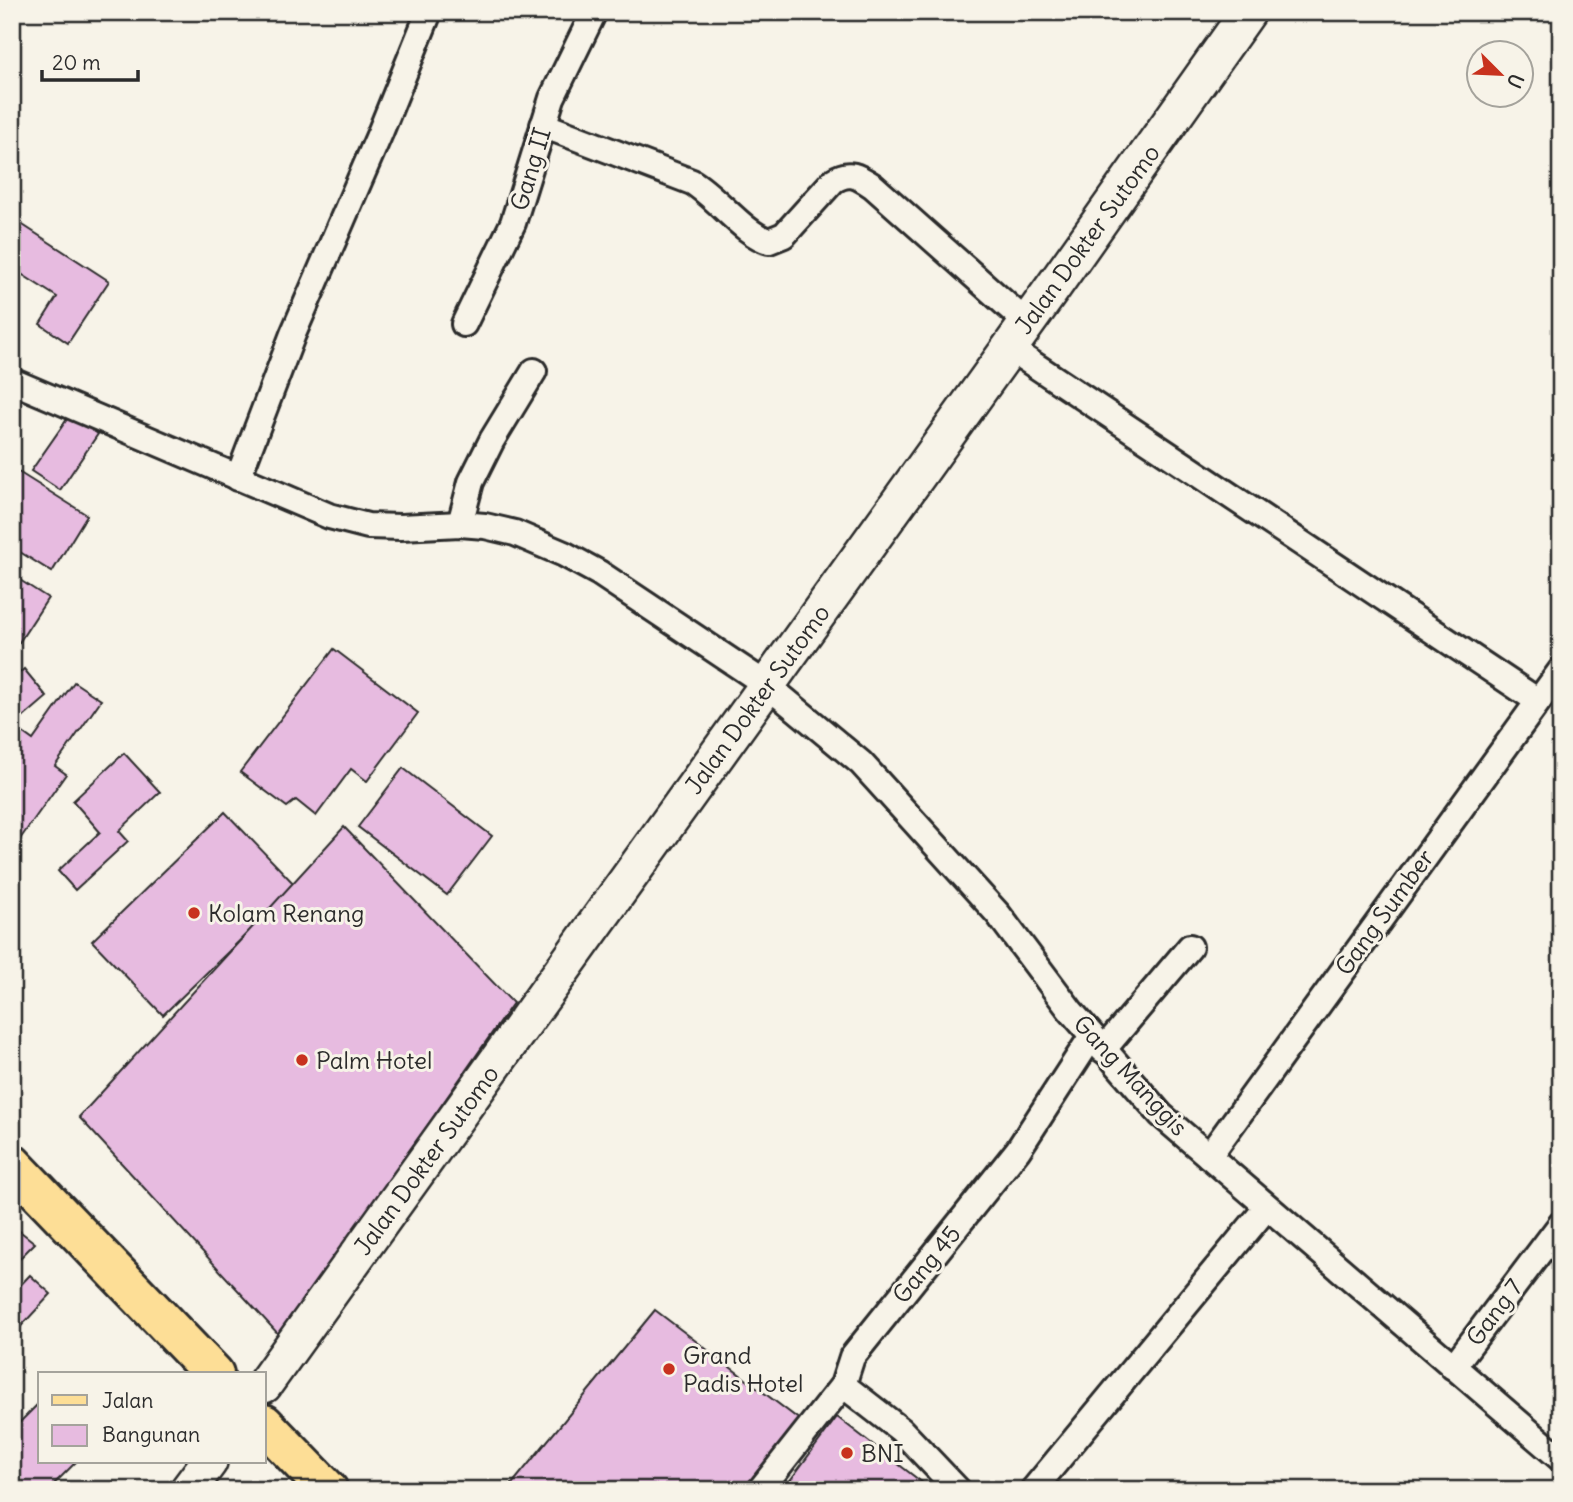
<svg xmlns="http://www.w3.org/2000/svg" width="1573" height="1502" font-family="Delius,sans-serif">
  <rect width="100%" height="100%" fill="#f7f3e8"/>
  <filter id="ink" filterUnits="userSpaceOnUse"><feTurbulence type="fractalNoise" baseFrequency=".0143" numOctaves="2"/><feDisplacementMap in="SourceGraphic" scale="14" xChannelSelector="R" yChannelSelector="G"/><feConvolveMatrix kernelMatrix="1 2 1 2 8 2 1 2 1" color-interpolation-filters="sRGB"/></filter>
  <g filter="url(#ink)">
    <g fill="#e7bbe0" stroke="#2b2b2b" stroke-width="2">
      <polygon points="12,218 109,281 68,343 40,324 57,297 12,268"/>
      <polygon points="70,415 98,434 60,490 31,471"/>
      <polygon points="12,468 87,515 52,572 12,547"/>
      <polygon points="12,575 48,598 18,644 12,640"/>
      <polygon points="334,649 418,713 367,781 351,769 316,816 296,800 287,807 240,772"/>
      <polygon points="24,669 47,697 12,727 12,679"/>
      <polygon points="74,682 101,700 55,766 66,774 13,849 12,739 19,730 33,740"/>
      <polygon points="124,753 160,792 119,831 128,841 75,890 58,871 100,832 73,801"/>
      <polygon points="403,768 492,836 447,895 358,827"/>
      <polygon points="225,812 296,886 163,1015 92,941"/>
      <polygon points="344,827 513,1003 280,1336 79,1117"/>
      <polygon points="12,1225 35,1243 12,1266"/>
      <polygon points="30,1275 51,1294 12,1336 12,1294"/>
      <polygon points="655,1310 809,1427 760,1490 507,1490"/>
      <polygon points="40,1402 40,1462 76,1462 48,1490 12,1490 12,1430"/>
      <polygon points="837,1417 932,1490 783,1490"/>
    </g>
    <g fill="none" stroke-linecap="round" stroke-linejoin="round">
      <defs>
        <g id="street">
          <path d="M543,125l149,57c25,15 53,53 77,59l15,-6 49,-54c16,-11 25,-5 40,5l154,137"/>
          <polyline points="464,324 513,223 552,98 594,12"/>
          <polyline points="1009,348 1538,701"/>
          <polyline points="12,381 329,516 368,526 401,527 460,524 485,526 515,533 564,554 599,573 767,685 861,763 998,914 1070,1010 1161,1115 1561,1459"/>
          <polyline points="238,478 293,334 380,133 429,12"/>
          <polyline points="460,524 471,482 492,440 534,371"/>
          <polyline points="1103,1050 1190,947"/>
          <polyline points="1209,1156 1561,670"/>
          <polyline points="1453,1367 1561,1224"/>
          <polyline points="843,1385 901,1430 958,1490"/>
          <polyline points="760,1490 843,1385 852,1357 1018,1150 1092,1036"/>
          <polyline points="1033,1490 1267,1207"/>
        </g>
        <g id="secondary">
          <polyline points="264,1385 1054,286 1248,12"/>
          <polyline points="188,1490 209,1462"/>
        </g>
        <g id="primary">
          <polyline points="12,1164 214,1374"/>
          <polyline points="264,1424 328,1490"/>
        </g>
      </defs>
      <use href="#street" stroke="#2b2b2b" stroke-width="30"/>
      <use href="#secondary" stroke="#2b2b2b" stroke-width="40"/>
      <use href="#primary" stroke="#2b2b2b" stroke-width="44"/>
      <use href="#street" stroke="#f7f3e8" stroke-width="24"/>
      <use href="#secondary" stroke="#f7f3e8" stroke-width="35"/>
      <use href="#primary" stroke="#fdde96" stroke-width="38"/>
    </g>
  </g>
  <g fill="#c8321e" stroke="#f7f3e8" stroke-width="2.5">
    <circle cx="194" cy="913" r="7"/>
    <circle cx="302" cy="1060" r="7"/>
    <circle cx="669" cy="1369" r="7"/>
    <circle cx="847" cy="1453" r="7"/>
  </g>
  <g text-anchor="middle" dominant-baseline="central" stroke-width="6" stroke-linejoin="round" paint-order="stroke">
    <g font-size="24" fill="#2b2b2b" stroke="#f7f3e8">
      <text transform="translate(530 169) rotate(-73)">Gang II</text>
      <text transform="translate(1087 239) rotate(-54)">Jalan Dokter Sutomo</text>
      <text transform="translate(757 699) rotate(-54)">Jalan Dokter Sutomo</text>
      <text transform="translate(1384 912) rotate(-54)">Gang Sumber</text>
      <text transform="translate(1131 1075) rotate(47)">Gang Manggis</text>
      <text transform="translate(426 1160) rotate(-54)">Jalan Dokter Sutomo</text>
      <text transform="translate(926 1264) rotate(-51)">Gang 45</text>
      <text transform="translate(1494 1312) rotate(-53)">Gang 7</text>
    </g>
    <g font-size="24" fill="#2b2b2b" stroke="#f7f3e8" text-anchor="start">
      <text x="208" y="913">Kolam Renang</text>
      <text x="316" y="1060">Palm Hotel</text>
      <text x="683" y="1355">Grand<tspan x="683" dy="28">Padis Hotel</tspan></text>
      <text x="861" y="1453">BNI</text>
    </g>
  </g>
  <rect width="1573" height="1502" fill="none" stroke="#f7f3e8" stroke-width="42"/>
  <rect x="21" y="21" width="1531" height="1460" fill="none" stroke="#2b2b2b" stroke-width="2.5" filter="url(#ink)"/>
  <rect x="38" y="1372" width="228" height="91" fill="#f7f3e8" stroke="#a5a39c" stroke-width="2"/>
  <rect x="52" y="1395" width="35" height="10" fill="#fdde96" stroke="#a5a39c" stroke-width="2"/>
  <text x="102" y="1408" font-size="21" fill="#2b2b2b">Jalan</text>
  <rect x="52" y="1425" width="35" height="21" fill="#e7bbe0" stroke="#a5a39c" stroke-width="2"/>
  <text x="102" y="1442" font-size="21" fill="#2b2b2b">Bangunan</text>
  <g transform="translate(1500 74) rotate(114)"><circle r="33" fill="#f7f3e8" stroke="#a5a39c" stroke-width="2"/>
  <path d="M0-5L12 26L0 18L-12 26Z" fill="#c8321e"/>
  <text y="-10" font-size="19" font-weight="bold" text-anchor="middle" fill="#2b2b2b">U</text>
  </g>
  <path d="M42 70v10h96v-10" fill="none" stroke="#2b2b2b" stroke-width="3.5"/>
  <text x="52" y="70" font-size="21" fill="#2b2b2b" stroke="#f7f3e8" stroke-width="5" paint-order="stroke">20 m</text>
</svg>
